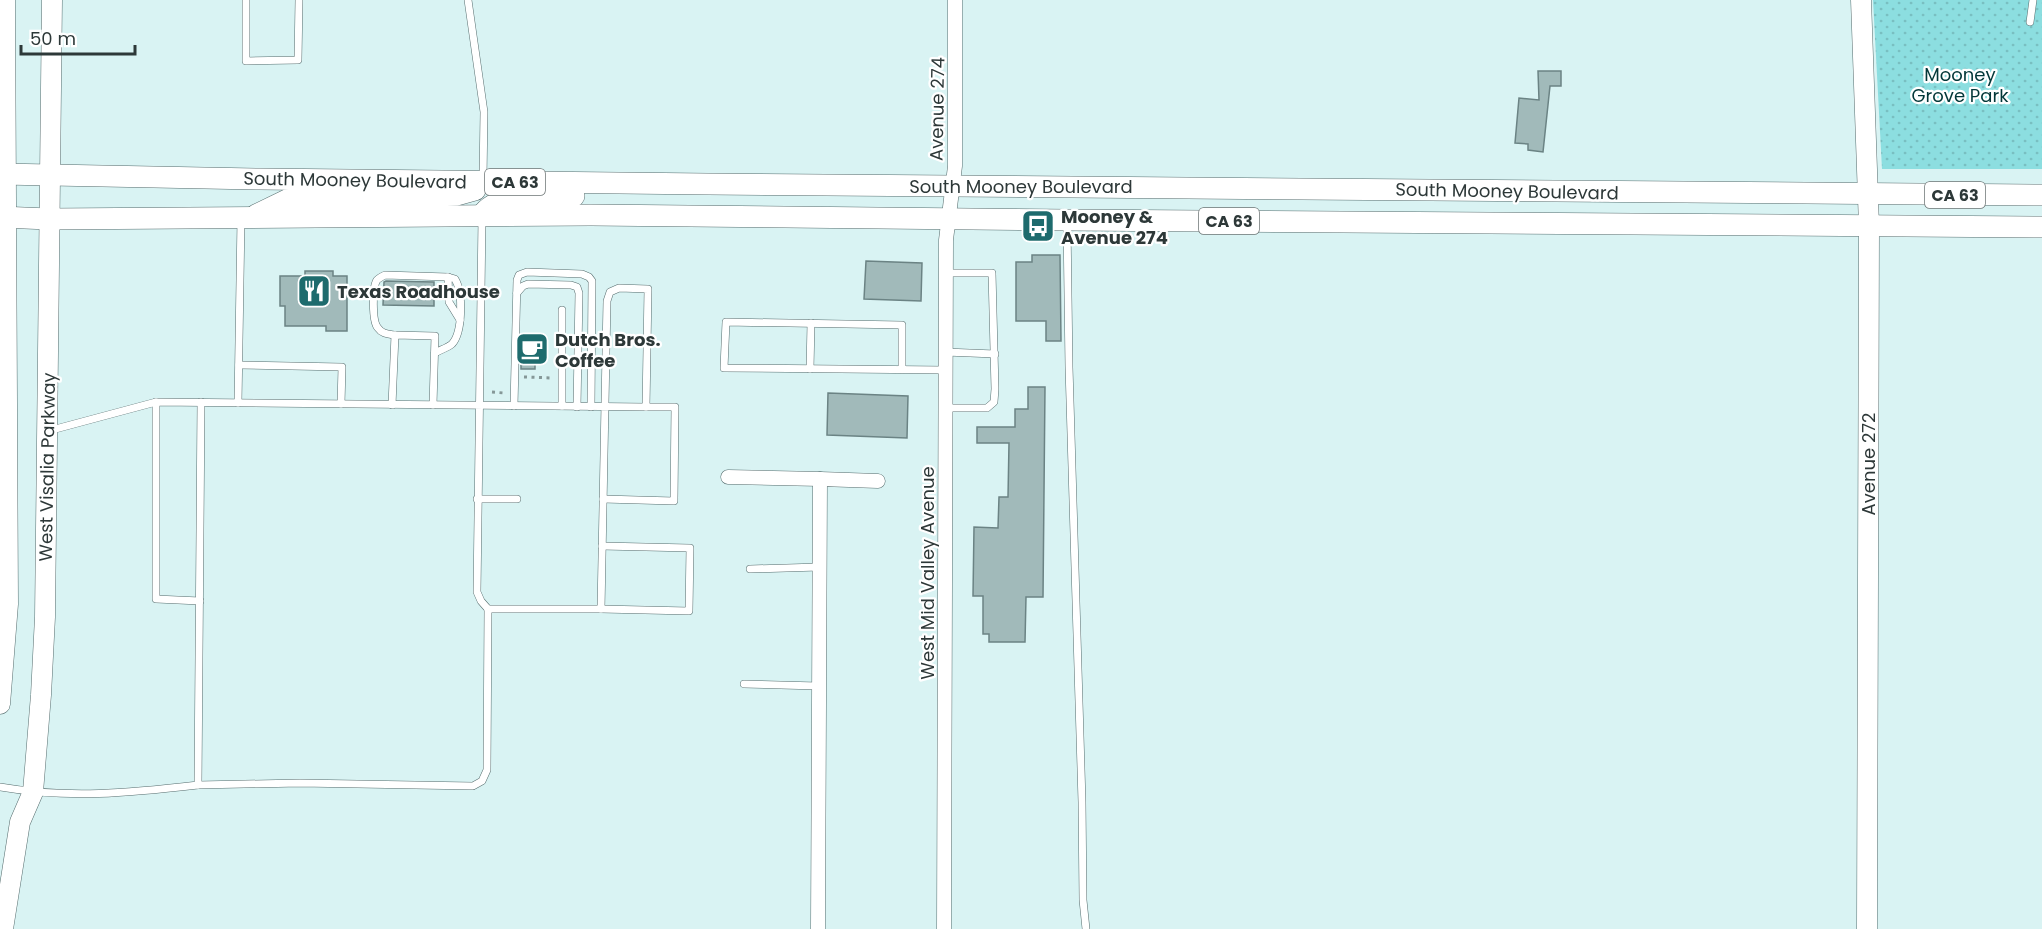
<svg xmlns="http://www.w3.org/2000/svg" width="2042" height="929" font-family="Poppins,sans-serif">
  <defs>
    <pattern id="grass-dots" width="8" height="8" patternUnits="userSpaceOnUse" patternTransform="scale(1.5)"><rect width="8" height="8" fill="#8cdee0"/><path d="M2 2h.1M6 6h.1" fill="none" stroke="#79bfc1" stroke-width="1.8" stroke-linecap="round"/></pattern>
  </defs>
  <rect width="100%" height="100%" fill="#d9f3f3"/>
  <polygon fill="url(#grass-dots)" points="1873,0 2042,0 2042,169 1882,169"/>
  <g fill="#a1baba" stroke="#6b8384" stroke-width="1.5">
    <polygon points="1538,71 1561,71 1561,86 1550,86 1543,152 1528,150 1528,144 1515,143 1519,98 1539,100"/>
    <polygon points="1032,255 1060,255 1061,341 1046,341 1046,321 1016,321 1016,262 1032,262"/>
    <polygon points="866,261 922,263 921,301 864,299"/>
    <polygon points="305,271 333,271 333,276 347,276 347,331 326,331 326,326 285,326 285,306 280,306 280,276 305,276"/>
    <polygon points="386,281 434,282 434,306 383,305 384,282"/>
    <polygon points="521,337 535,337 535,340 546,340 545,359 535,358 535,369 521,369"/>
    <polygon points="1028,387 1045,387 1043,597 1026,597 1025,642 989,642 989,634 983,634 983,596 973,596 974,527 998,528 999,497 1008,497 1009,443 977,443 977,427 1015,427 1015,409 1028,409"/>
    <polygon points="828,393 908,396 907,438 827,435"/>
  </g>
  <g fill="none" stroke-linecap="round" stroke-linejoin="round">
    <defs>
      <g id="lane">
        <polyline points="246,0 246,61 298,60 299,0"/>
        <polyline points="468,0 484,112 483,179"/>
        <polyline points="2030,22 2033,0"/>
        <polyline points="1067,223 1069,367 1082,802 1083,900 1086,929"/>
        <polyline points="448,277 449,302 460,320"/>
        <polyline points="517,293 523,286 528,284 571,285 577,287 579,293 577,407"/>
        <polyline points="562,310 562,406"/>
        <path d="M395,335c-7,-1 -13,-1 -17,-7 -6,-6 -6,-41 -1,-48 2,-2 4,-3 8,-5l63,2 7,2c8,13 8,53 -3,65 -5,4 -12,6 -17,9"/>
        <polyline points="945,352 995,354"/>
        <polyline points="239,365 342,367 341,404"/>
        <polyline points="810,369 811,323"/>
        <polyline points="902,370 902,325 726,322 724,368 945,370"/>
        <polyline points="156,402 156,599 200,601"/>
        <polyline points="238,403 241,219"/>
        <polyline points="392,405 395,335 435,336 433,405"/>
        <polyline points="514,406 517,280 519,275 527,272 582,274 589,277 592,281 591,407"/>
        <polyline points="945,408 987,408 994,402 995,389 992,273 946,273"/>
        <path d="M48,431l108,-29 490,5 2,-118 -29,-1 -9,4 -3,9c-2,102 -4,205 -6,308h-113l-7,-8 -4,-9 5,-374"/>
        <polyline points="477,499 517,499"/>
        <polyline points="603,499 674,501 675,407 646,407"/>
        <polyline points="750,569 819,567"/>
        <polyline points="601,609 689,611 690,548 602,546"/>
        <polyline points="744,684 818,686"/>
        <polyline points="198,785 300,783 473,786 482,781 487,770 488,609"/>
        <path d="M0,787c69,12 129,6 198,-2l3,-383"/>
      </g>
      <g id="street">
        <polyline points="728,477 820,479"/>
        <polyline points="818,929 820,479 878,481"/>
        <polyline points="944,929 946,240 955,166 955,0"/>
      </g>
      <g id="secondary">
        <polyline points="1861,0 1869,226 1867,929"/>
        <polyline points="0,704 8,604 5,0"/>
        <polyline points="3,929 20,822 33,792 41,695 45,617 52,0"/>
      </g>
      <g id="primary">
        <polyline points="0,174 260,179 708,184 2042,195"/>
        <polyline points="256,215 287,200 307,197 436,196 457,195 475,190"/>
        <path d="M482,215c16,-24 66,-18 92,-19"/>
        <polyline points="0,217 49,219 591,215 1067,220 2042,227"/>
      </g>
    </defs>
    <use href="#lane" stroke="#566d6e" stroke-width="8"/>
    <use href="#street" stroke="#566d6e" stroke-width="15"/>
    <use href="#secondary" stroke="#566d6e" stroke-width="21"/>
    <use href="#primary" stroke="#566d6e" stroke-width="22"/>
    <g stroke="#859797" stroke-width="3" stroke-dasharray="3 4.5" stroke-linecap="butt">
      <polyline points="524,377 553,378"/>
      <polyline points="492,392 504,393"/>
    </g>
    <use href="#lane" stroke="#fff" stroke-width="7"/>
    <use href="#street" stroke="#fff" stroke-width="14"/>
    <use href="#secondary" stroke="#fff" stroke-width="20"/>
    <use href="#primary" stroke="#fff" stroke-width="21"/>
  </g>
  <defs>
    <symbol id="bus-square" viewBox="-11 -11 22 22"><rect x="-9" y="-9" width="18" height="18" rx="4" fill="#1e6b6d" stroke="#fff"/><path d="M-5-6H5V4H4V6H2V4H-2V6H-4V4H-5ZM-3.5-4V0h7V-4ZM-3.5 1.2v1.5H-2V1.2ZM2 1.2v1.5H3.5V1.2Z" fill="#fff"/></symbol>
    <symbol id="restaurant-square" viewBox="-11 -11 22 22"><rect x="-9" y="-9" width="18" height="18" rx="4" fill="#1e6b6d" stroke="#fff"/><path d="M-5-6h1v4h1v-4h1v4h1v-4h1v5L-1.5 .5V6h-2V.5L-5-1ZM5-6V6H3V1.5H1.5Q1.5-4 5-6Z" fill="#fff"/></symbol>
    <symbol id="cafe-square" viewBox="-11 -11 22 22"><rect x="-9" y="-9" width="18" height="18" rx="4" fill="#1e6b6d" stroke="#fff"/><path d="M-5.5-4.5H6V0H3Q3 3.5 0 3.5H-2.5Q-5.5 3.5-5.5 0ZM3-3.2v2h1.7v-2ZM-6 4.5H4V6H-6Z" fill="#fff"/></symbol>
  </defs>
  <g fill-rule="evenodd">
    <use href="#bus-square" x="1019" y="207" width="38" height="38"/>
    <use href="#restaurant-square" x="295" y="272" width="38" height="38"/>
    <use href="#cafe-square" x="513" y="330" width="38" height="38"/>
  </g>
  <g text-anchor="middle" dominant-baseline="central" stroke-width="4.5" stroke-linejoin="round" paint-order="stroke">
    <g fill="#fff" stroke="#6c7474" stroke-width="1.5">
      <rect x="485" y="169" width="60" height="26" rx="4.5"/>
      <rect x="1925" y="182" width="60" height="26" rx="4.5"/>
      <rect x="1199" y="208" width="60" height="26" rx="4.5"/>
    </g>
    <g font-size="16" font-weight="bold" fill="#2d3838">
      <text x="515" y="182">CA 63</text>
      <text x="1955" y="195">CA 63</text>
      <text x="1229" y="221">CA 63</text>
    </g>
    <g font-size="18" fill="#023738" stroke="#fff">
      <text x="1960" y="74">Mooney<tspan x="1960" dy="21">Grove Park</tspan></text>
    </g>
    <g font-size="18" fill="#2d3838" stroke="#fff">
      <text transform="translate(937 109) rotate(-89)">Avenue 274</text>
      <text transform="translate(355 180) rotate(1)">South Mooney Boulevard</text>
      <text x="1021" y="186">South Mooney Boulevard</text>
      <text transform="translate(1507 191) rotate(1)">South Mooney Boulevard</text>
      <text transform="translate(1868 464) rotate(-90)">Avenue 272</text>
      <text transform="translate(47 467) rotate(-89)">West Visalia Parkway</text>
      <text transform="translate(927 573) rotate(-90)">West Mid Valley Avenue</text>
    </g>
    <g font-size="18" font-weight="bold" fill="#2d3838" stroke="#fff" text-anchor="start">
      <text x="1061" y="216">Mooney &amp;<tspan x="1061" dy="21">Avenue 274</tspan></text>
      <text x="337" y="291">Texas Roadhouse</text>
      <text x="555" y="339">Dutch Bros.<tspan x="555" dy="21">Coffee</tspan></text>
    </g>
  </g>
  <path d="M21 45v9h114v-9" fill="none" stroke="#2d3838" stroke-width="3"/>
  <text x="30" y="45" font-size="18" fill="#2d3838" stroke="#ffffff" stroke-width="4.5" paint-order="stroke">50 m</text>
</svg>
